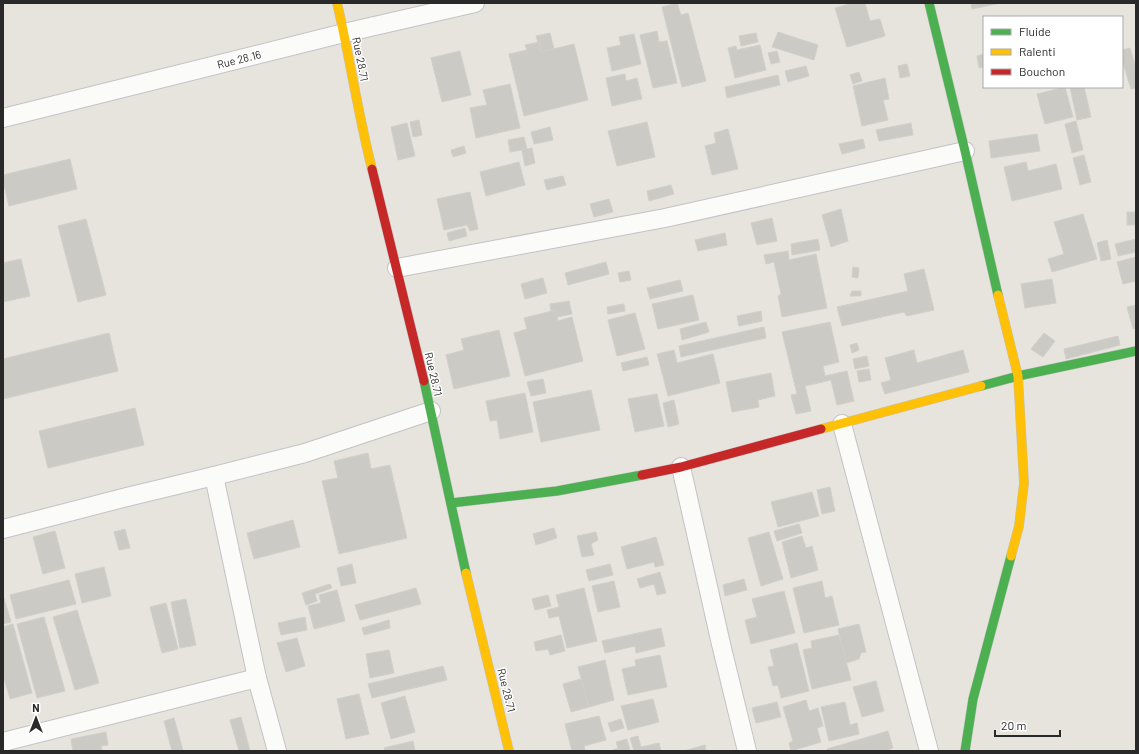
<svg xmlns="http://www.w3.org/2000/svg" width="1139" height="754" font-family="Barlow,sans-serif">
  <rect width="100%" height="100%" fill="#e7e4de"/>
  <g fill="#cccac5" stroke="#d2cfca">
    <polygon points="677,3 681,15 688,13 706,81 682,87 662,7"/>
    <polygon points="853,3 865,3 870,21 880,19 885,36 847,47 835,8"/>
    <polygon points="971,3 1001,3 972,9"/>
    <polygon points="657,31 659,42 667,41 677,83 653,88 640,35"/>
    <polygon points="778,32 818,45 814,60 772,47"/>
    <polygon points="550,33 554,49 541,52 536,36"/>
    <polygon points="756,33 758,42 741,46 739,36"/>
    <polygon points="634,34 641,64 612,71 607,48 621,45 619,37"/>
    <polygon points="539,42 541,52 574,44 588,100 524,116 509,54 527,50 525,45"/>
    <polygon points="760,45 766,70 735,78 728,48 736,46 737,50"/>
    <polygon points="1130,48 1136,68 1136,88 1131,89 1122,60 1122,50"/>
    <polygon points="460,51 471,95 442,102 431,58"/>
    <polygon points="777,51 780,62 771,64 768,53"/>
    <polygon points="984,54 984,67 979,68 977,56"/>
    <polygon points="907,64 910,76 900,78 898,66"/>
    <polygon points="806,66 809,76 788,82 785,71"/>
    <polygon points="859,72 862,81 853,84 850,75"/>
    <polygon points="625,74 626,81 637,78 642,99 612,106 606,78"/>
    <polygon points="778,75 780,85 727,98 725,87"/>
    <polygon points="885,78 889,99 883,100 888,120 862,126 853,86"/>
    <polygon points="510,84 520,128 476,138 470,108 487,105 483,90"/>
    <polygon points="1065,87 1073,117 1045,124 1037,94"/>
    <polygon points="1070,87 1084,87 1091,117 1077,120"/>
    <polygon points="419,120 422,135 413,137 410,122"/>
    <polygon points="1076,121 1083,150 1072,153 1065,124"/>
    <polygon points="647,122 655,157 617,166 608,131"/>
    <polygon points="407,123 415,156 398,160 391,127"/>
    <polygon points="911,123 913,135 879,141 876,130"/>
    <polygon points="550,127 553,140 534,144 531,132"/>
    <polygon points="728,129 738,169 712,175 705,146 716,143 714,133"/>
    <polygon points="1037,134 1040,151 991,158 989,141"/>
    <polygon points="524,137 527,149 510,152 508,140"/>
    <polygon points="863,139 865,148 842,154 839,144"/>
    <polygon points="464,146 466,153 453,157 451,150"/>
    <polygon points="532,148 535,163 525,166 522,150"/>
    <polygon points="1084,155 1091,182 1080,185 1073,158"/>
    <polygon points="70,159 77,189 9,206 3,181 3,175"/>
    <polygon points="519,162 525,185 486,196 480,172"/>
    <polygon points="1026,162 1028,171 1056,164 1062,189 1012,201 1004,167"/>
    <polygon points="563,176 566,185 547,190 544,180"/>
    <polygon points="671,185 674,194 649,201 647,191"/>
    <polygon points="470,192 478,229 470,231 467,225 444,230 437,199"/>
    <polygon points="609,199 613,212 594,217 590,204"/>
    <polygon points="841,209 848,241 831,247 822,215"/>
    <rect x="1127" y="212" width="9" height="13"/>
    <polygon points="1083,214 1097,259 1052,272 1048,259 1064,254 1054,222"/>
    <polygon points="772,218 777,241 757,245 751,223"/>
    <polygon points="86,219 106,295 78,302 58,226"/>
    <polygon points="465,228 467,236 449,241 447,233"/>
    <polygon points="725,233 727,245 698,251 695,240"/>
    <polygon points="818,239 820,250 792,255 791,244"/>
    <polygon points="1136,239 1136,252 1118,256 1115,244"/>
    <polygon points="1107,240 1111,259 1101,261 1097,243"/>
    <polygon points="788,251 789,260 816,254 827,308 782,317 778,296 781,294 774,262 766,264 764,255"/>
    <polygon points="1136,257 1136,281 1123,284 1117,262"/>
    <polygon points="21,259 30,296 3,302 3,263"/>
    <polygon points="606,262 609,274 568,285 565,273"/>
    <polygon points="853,267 859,268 858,278 852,277"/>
    <polygon points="924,269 934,310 907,316 904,312 842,326 837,307 908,291 904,274"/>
    <polygon points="629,271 631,280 620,282 618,273"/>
    <polygon points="543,278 547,293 525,299 521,284"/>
    <polygon points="1052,279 1056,303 1025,308 1021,284"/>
    <polygon points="680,280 683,291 650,299 647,288"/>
    <polygon points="852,291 861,291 861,296 850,296"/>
    <polygon points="693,295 699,320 658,329 652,304"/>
    <polygon points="569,301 572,314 557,317 556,310 551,311 550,304"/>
    <polygon points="624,304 625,311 608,314 607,307"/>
    <polygon points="1136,305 1136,328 1133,329 1127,307"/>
    <polygon points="556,310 558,321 572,317 583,361 525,376 514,333 527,329 524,318"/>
    <polygon points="761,311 762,321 739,326 737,316"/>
    <polygon points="635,313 645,349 617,356 608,320"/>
    <polygon points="706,322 709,332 682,340 680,329"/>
    <polygon points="830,322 839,362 823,366 825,376 847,371 854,401 837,405 831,380 805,386 811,411 796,414 791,395 797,394 782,332"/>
    <polygon points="764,327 766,338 681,357 679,346"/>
    <polygon points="499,330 510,376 454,389 446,355 464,350 461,339"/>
    <polygon points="109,333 118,371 3,399 3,359"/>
    <polygon points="1044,333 1055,341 1043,357 1031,349"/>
    <polygon points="1118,336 1120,345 1066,359 1064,349"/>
    <polygon points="857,343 859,350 852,353 850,345"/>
    <polygon points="674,350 677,363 713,354 720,383 668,396 657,354"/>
    <polygon points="914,350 917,363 963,350 969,372 885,394 881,383 891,380 885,358"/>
    <polygon points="867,356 869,366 855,369 853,359"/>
    <polygon points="647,357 649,365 623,371 621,363"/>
    <polygon points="869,369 871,380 859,382 857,371"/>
    <polygon points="771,373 775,396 758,400 759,407 732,412 726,382"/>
    <polygon points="543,379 546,393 531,396 527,382"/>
    <polygon points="591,390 600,430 541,442 533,402"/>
    <polygon points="525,393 533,432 500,439 497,420 490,421 486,401"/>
    <polygon points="657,394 664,426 635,432 628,399"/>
    <polygon points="674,400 679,424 668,427 663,403"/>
    <polygon points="135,408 144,445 48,468 39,431"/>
    <polygon points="368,453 371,469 390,465 407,538 339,554 322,481 338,478 334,461"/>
    <polygon points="830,487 835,511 822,514 817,490"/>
    <polygon points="812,492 819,516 778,527 771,502"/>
    <polygon points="293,520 300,547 254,559 247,533"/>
    <polygon points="799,524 802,533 777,541 774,531"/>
    <polygon points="554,528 557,538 536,545 533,534"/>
    <polygon points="125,529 130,548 119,550 114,532"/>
    <polygon points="55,531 65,568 43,574 33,537"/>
    <polygon points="596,532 598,540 591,544 594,555 582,557 577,536"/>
    <polygon points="769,532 783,579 761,586 748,538"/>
    <polygon points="802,536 806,548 812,546 818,570 791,578 782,542"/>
    <polygon points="656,537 664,565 655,567 654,562 627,569 621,547"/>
    <polygon points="352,564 356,583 341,586 337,568"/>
    <polygon points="610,564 613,575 589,581 586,570"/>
    <polygon points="104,567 111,596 82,603 75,574"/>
    <polygon points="660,572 666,593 657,595 654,584 640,588 637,579"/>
    <polygon points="744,579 747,590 725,596 723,585"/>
    <polygon points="69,580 76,604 16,619 10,595"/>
    <polygon points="614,581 620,607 598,612 592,586"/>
    <polygon points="822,581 825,598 832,596 839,625 804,633 793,588"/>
    <polygon points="330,584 332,588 315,594 317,601 306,605 302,593"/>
    <polygon points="416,588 421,604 360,620 355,605"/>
    <polygon points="584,588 597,641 567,648 559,616 549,618 547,610 559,607 556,595"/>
    <polygon points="337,590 345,621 314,629 308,606 321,603 319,595"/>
    <polygon points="784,591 795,633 751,644 745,620 757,617 752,599"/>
    <polygon points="548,595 551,606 535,610 532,599"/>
    <polygon points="3,598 4,598 11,622 3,624"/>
    <polygon points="186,599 196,645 180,648 171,602"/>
    <polygon points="166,603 178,649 162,653 150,607"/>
    <polygon points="77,610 99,683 75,690 53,617"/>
    <polygon points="44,617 65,691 37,698 17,624"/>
    <polygon points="305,617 307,630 281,635 278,623"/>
    <polygon points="389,620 390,628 364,635 362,628"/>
    <polygon points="13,624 32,693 10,699 3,675 3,627"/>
    <polygon points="859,624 866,652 861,653 859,659 846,663 838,629"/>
    <polygon points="661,628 665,646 636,653 635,646 605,653 602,641"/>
    <polygon points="561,635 565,651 550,655 548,649 536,651 534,642"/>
    <polygon points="839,635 851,680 812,689 803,650 812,648 811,641"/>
    <polygon points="297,638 305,666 286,672 277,643"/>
    <polygon points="797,643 809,691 781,698 778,685 773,686 768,667 774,666 770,650"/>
    <polygon points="389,650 394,673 370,678 366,654"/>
    <polygon points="660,655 667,687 628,695 622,669 636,666 635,660"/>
    <polygon points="605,660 614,700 589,707 578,667"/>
    <polygon points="443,666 447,680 372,698 368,684"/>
    <polygon points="581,679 589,707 571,712 563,684"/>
    <polygon points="876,681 884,711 862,717 853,687"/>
    <polygon points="359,694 369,734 346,739 337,699"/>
    <polygon points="405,696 415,732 391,739 381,703"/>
    <polygon points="653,699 659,722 628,730 621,706"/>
    <polygon points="806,700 809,711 818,708 823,726 817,728 821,742 791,751 789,743 793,741 783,707"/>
    <polygon points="777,702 781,717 756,723 752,708"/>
    <polygon points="845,702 850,725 857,723 859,734 829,741 821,707"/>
    <polygon points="599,716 606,740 584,746 585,751 572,751 565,724"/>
    <polygon points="241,717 250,751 239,751 230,720"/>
    <polygon points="174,718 183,751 172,751 164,721"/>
    <polygon points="621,719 624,728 611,732 608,723"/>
    <polygon points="888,731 893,748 885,751 827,751 827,749"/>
    <polygon points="106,732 108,745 101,746 102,751 73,751 71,739"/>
    <polygon points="638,736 641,747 659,743 661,751 634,751 630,738"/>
    <polygon points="627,739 630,751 613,751 613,750 618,748 616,742"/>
    <polygon points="413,741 415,751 385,751 384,748"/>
    <polygon points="705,745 706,751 684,751"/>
  </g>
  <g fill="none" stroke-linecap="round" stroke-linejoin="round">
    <defs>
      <g id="street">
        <polyline points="3,118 344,33 475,3"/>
        <polyline points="397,268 665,218 965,151"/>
        <polyline points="842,424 929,751"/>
        <polyline points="681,467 721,644 747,751"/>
        <polyline points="214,476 257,678 277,751"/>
        <polyline points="3,529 127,497 214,476 305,453 431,411"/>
        <polyline points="3,742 257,678"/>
      </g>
      <g id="fast">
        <polyline points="929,3 965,151 998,295"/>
        <polyline points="424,381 466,573"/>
        <polyline points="981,386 1018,376 1136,351"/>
        <polyline points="451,503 557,491 642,475"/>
        <polyline points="965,751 973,699 1011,556"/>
      </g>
      <g id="slow">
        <path d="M337,3c13,55 21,111 35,166"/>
        <polyline points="998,295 1018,376 1024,483 1019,526 1011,556"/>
        <polyline points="821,429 981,386"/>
        <polyline points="466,573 509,751"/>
      </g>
      <g id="jam">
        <polyline points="372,169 424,381"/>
        <polyline points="642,475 681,467 821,429"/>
      </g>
    </defs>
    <use href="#street" stroke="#c4c3c4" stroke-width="20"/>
    <use href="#fast" stroke="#c4c3c4" stroke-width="10"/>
    <use href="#slow" stroke="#c4c3c4" stroke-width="10"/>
    <use href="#jam" stroke="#c4c3c4" stroke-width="10"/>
    <use href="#street" stroke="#fbfbfa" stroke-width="18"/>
    <use href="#fast" stroke="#4caf50" stroke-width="9"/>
    <use href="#slow" stroke="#ffc107" stroke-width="9"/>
    <use href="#jam" stroke="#c62828" stroke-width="9"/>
  </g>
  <g text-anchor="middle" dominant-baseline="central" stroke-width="3" stroke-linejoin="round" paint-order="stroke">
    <g font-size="11" fill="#292929" stroke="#fff">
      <text transform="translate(239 59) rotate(-14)">Rue 28.16</text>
      <text transform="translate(361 59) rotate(79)">Rue 28.71</text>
      <text transform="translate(434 374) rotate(77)">Rue 28.71</text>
      <text transform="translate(507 690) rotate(76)">Rue 28.71</text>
    </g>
  </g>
  <rect width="1139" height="754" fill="none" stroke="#292929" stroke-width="8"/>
  <rect x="983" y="16" width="140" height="72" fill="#ffffff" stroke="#a9a9a9"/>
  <rect x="991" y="29" width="20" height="6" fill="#4caf50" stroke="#a9a9a9"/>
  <text x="1019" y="36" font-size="12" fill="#292929">Fluide</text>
  <rect x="991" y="49" width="20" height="6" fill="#ffc107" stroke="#a9a9a9"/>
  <text x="1019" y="56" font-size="12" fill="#292929">Ralenti</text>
  <rect x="991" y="69" width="20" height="6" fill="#c62828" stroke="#a9a9a9"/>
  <text x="1019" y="76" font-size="12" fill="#292929">Bouchon</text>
  <g transform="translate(36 718)" stroke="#ffffff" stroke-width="3" paint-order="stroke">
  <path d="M0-3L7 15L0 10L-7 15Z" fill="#292929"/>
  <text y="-6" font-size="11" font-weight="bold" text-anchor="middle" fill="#292929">N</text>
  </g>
  <path d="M995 730v6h65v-6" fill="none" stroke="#292929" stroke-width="2"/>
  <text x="1001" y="730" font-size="12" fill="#292929" stroke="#ffffff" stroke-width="3" paint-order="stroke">20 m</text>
</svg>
